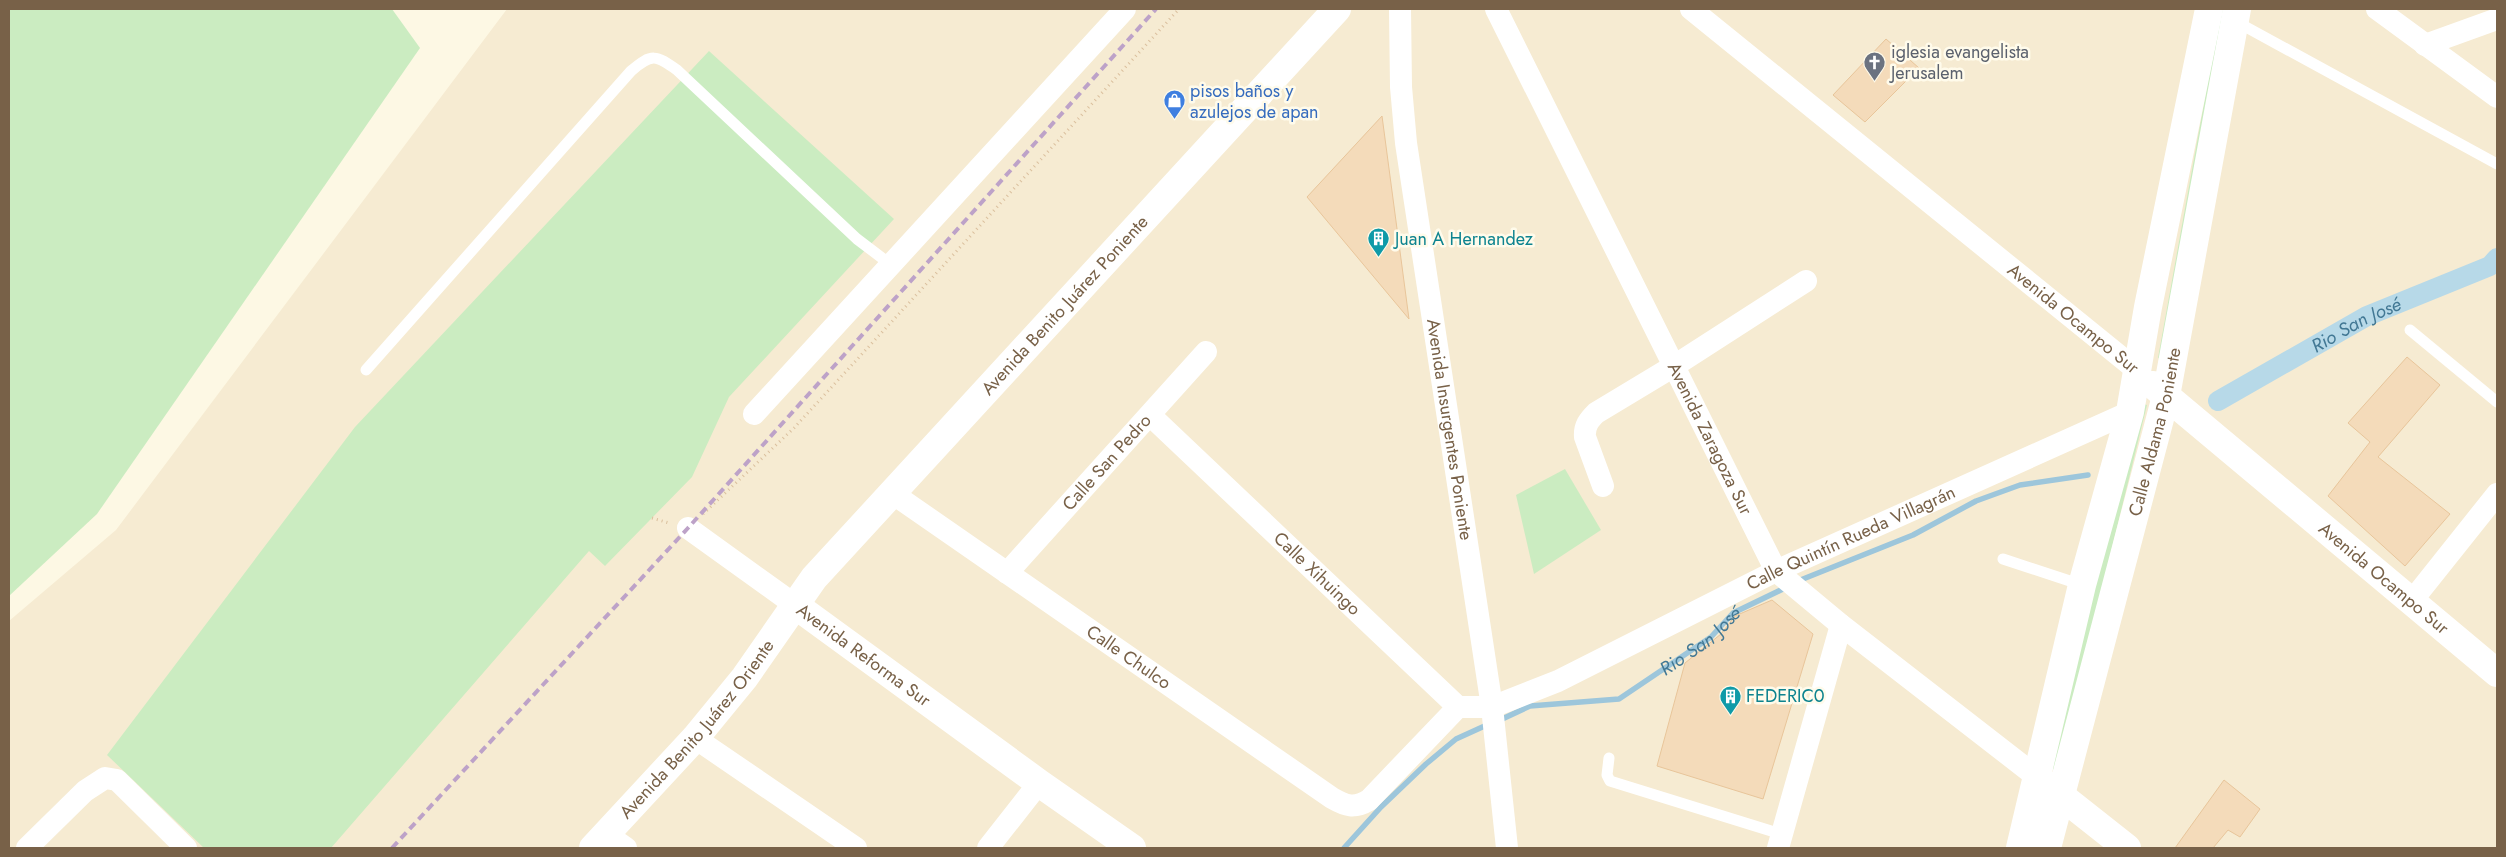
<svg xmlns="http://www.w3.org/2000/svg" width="2506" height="857" font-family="Jost,sans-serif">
  <rect width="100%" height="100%" fill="#fdf8e4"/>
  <polygon fill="#f6ebd2" points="507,9 2497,9 2497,848 9,848 9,621 116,530"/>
  <g fill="#cbecc1">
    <polygon points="9,9 392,9 420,48 97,514 9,596"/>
    <polygon points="2221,9 2228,9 2165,361 2158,358"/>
    <polygon points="709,51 894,219 729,397 692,477 605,566 589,551 331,848 204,848 107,755 355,427"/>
    <polygon points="2140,403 2147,405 2057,772 2050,767"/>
    <polygon points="1565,469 1601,530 1534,574 1516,495"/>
  </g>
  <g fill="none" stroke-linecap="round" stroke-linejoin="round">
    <g stroke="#9dc6db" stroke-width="5.5">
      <polyline points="1798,581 1913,535 1976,501 2020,485 2088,475"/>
      <path id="s1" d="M1498,721l32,-15 89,-7 92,-62 22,-24 54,-26"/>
      <polyline points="1344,848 1381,807 1426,764 1456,739 1489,724"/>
    </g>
    <path stroke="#b7d9e8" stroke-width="20" id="s2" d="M2218,401l149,-85 123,-50 7,-8"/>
  </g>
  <g fill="#f4dbba" stroke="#e8c59a">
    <polygon points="1886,39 1919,68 1865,122 1833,95"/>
    <polygon points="1382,116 1409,319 1307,197"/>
    <polygon points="2407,357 2440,385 2378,457 2450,514 2405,566 2328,496 2370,442 2348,423"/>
    <polygon points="1772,600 1813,634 1763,799 1657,766 1685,663 1721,634 1735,616"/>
    <polygon points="2224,780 2260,809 2240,837 2228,830 2213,848 2175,848"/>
  </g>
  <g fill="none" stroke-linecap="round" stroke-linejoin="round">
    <g stroke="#dabf9d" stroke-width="3" stroke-dasharray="1 4" stroke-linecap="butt">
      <polyline points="703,514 794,428 1179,9"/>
      <polyline points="652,518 669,523"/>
    </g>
    <g stroke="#fff" stroke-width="11">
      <polyline points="2235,21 2497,164"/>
      <polyline points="2410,330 2497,402"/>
      <path d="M366,370l265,-299c21,-18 25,-16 46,-1l180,169 33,25"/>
      <polyline points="2003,559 2082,585"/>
      <polyline points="1609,758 1607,775 1610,781 1781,834"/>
    </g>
    <g stroke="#fff" stroke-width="22">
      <path id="s3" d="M1400,9l1,78 5,56 86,564 15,141"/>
      <path id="s4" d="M1496,9l280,562 65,54 196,152"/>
      <path id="s5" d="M1691,9l447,362"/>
      <polyline points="2377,9 2497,97"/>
      <polyline points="2425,45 2497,19"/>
      <polyline points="754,414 1125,9"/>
      <path id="s6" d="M1151,416l307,291h34l66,-26 218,-110 354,-159"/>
      <path d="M1603,486l-18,-49c-1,-11 4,-17 11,-24l78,-47 132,-85"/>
      <path id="s7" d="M892,493l440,305c14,8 22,11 37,2l89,-93"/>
      <polyline points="688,528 795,605"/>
      <path id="s8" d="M1007,573l199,-221"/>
      <polyline points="2411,602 2497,494"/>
      <polyline points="695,738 856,848"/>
      <polyline points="606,834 626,848"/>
      <polyline points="27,848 85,791 105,778 117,780 186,848"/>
      <polyline points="988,848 1039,783"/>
      <polyline points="1778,848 1841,625"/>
    </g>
    <g stroke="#fff" stroke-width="28">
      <path id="s9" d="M2153,385l344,288"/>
      <path id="s10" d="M795,605l244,178 93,65"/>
      <polyline points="2046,784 2127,848"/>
      <path id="s11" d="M593,848l102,-110 50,-61 69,-99 523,-569"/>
      <polyline points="2020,848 2082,585 2130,412 2148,307 2209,9"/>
      <path id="s12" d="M2047,848l119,-452 71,-387"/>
    </g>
    <polyline stroke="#bda2c8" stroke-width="4" stroke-dasharray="8 5" stroke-linecap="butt" points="392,848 688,528 1156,9"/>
  </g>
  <defs>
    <symbol id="church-pin" viewBox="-11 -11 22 30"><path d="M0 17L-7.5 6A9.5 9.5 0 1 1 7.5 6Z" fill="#6b7280" stroke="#fffbeb"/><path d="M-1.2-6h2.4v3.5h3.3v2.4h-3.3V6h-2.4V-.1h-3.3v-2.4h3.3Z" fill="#fff"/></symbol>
    <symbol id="shop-pin" viewBox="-11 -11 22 30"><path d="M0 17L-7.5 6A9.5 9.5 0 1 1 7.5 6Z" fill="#3f7fe0" stroke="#fffbeb"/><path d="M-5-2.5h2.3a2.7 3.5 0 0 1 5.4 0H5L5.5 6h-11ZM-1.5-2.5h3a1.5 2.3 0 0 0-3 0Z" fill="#fff"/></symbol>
    <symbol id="building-pin" viewBox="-11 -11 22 30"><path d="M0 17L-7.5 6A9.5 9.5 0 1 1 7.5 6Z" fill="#0f9aa8" stroke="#fffbeb"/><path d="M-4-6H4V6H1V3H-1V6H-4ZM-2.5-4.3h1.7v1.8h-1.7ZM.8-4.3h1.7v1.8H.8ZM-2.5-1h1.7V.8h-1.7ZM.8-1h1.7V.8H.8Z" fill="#fff"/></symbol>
  </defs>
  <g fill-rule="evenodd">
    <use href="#church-pin" x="1862" y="50" width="25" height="34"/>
    <use href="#shop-pin" x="1162" y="88" width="25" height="34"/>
    <use href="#building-pin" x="1366" y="226" width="25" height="34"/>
    <use href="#building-pin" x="1718" y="684" width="25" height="34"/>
  </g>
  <g text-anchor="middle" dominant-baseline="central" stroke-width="5" stroke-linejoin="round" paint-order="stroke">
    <g font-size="18" fill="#5b616d" stroke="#fffbeb" text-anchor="start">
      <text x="1891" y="52">iglesia evangelista<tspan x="1891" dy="21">Jerusalem</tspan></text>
    </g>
    <g font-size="18" fill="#366cbe" stroke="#fffbeb" text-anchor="start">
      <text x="1190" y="91">pisos baños y<tspan x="1190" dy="21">azulejos de apan</tspan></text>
    </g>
    <g font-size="18" fill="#0d838f" stroke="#fffbeb" text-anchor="start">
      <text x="1395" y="239">Juan A Hernandez</text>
      <text x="1746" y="696">FEDERIC0</text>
    </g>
    <g font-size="18" fill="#786148" stroke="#fffbeb">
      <text stroke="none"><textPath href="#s11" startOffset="720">Avenida Benito Juárez Poniente</textPath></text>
      <text stroke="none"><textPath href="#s5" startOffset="492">Avenida Ocampo Sur</textPath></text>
      <text stroke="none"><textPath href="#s3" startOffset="424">Avenida Insurgentes Poniente</textPath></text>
      <text stroke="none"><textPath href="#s12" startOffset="430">Calle Aldama Poniente</textPath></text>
      <text stroke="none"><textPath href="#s4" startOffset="480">Avenida Zaragoza Sur</textPath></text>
      <text stroke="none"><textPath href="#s8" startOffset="149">Calle San Pedro</textPath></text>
      <text stroke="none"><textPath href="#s6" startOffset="854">Calle Quintín Rueda Villagrán</textPath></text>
      <text stroke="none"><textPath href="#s6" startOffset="229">Calle Xihuingo</textPath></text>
      <text stroke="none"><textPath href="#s9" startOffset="301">Avenida Ocampo Sur</textPath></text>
      <text stroke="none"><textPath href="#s10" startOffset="85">Avenida Reforma Sur</textPath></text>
      <text stroke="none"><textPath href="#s7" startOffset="288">Calle Chulco</textPath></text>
      <text stroke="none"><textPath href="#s11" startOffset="158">Avenida Benito Juárez Oriente</textPath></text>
    </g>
    <g font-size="19" font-style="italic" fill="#427894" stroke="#fffbeb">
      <text stroke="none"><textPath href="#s2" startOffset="158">Rio San José</textPath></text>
      <text stroke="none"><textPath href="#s1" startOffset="225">Rio San José</textPath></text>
    </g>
  </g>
  <rect width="2506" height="857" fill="none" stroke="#786148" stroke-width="20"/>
</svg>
